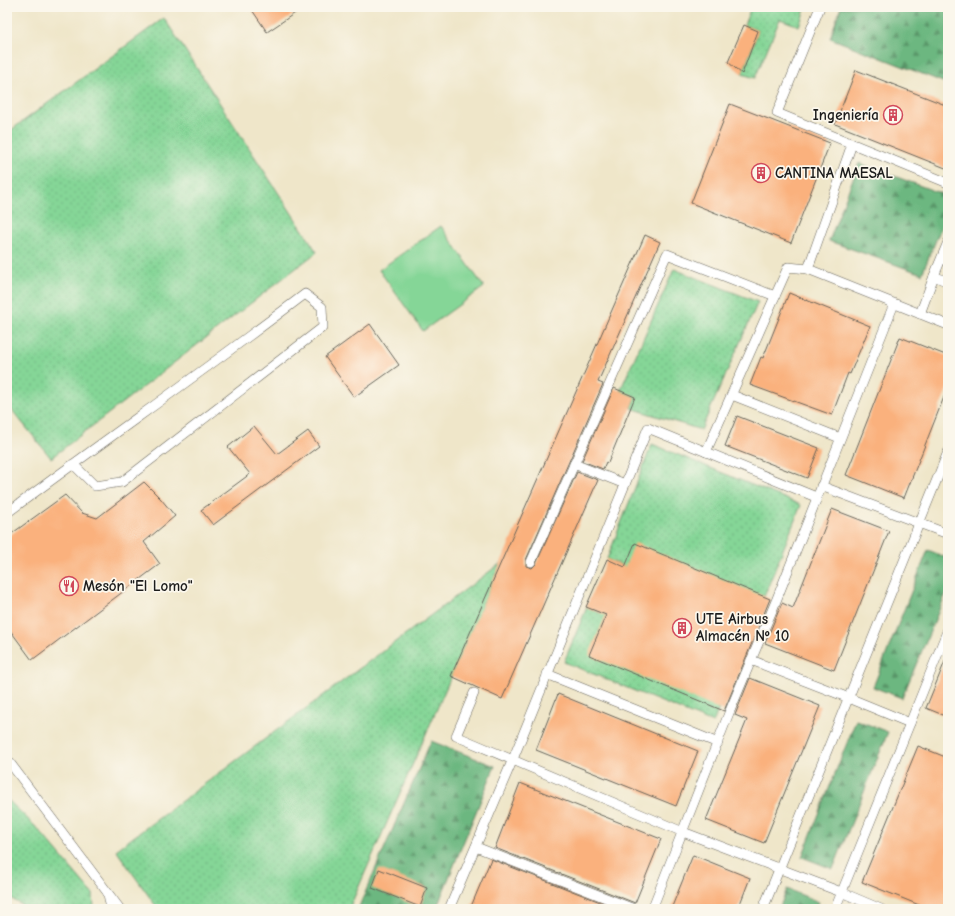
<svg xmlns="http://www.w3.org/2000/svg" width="955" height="916" font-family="'Comic Neue',sans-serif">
  <defs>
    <pattern id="grass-dots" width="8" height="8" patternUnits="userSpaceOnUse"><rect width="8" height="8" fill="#85d697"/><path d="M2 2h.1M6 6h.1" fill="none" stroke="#72b782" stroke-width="1.8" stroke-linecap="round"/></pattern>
    <pattern id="forest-firs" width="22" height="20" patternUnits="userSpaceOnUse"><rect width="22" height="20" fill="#6cb780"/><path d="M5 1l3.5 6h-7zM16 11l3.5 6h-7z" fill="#589468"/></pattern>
  </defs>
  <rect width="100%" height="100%" fill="#fbf7ec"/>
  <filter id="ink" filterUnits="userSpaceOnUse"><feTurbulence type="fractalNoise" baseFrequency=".025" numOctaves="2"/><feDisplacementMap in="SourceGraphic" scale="8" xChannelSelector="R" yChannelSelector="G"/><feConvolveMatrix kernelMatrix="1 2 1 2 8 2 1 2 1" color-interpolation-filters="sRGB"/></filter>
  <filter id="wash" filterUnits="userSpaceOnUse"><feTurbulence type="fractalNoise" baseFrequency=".012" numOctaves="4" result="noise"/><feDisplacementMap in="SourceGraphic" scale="16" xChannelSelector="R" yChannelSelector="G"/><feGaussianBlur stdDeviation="0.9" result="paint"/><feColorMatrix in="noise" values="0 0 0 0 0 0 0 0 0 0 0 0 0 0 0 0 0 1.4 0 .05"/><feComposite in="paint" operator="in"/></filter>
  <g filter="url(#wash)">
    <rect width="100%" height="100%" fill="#efe6c9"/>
    <g fill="url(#grass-dots)" stroke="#50795a">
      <polygon points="751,7 806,7 799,26 780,19 755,78 742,74 758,31 744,25"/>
      <polygon points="164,18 317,252 51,458 7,404 7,133"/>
      <polygon points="674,269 758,302 701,430 631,408 635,397 620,391"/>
      <polygon points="652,444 801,505 713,723 564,662 587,607 601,613 621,565 607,559"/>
      <polygon points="501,563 349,909 158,909 116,850"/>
      <polygon points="7,799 37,828 93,894 94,909 28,909 7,896"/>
    </g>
    <g fill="url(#forest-firs)" stroke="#446a4e">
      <polygon points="841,7 948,7 948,84 830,38"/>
      <polygon points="859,163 948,196 948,211 922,274 829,241"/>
      <polygon points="928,550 948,558 948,589 902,698 873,687"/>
      <polygon points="856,720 888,732 833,869 802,857"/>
      <polygon points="431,741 495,766 436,909 358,909"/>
      <polygon points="787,889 819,902 816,909 779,909"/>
    </g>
    <polygon fill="#85d697" stroke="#50795a" points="441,226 484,287 423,331 379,270"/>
    <g id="blocks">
      <g fill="#fab17d">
        <polygon points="250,7 304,7 267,32"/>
        <polygon points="744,25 758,31 742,74 728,62"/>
        <polygon points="856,70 948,106 948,169 835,124"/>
        <polygon points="730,104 830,143 791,243 691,203"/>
        <polygon points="645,235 660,242 598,382 603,384 526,560 526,566 532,568 536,564 577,472 598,480 502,699 451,676"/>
        <polygon points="789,293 870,326 850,374 848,373 832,415 750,385 761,357 763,358"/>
        <polygon points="370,324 399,365 354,397 325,357"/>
        <polygon points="900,337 948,356 948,387 904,498 846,475"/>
        <polygon points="614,388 635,397 608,463 606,462 603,469 582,461"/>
        <polygon points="737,416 819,448 807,478 725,446"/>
        <polygon points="254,426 277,454 308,431 319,446 213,525 201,510 250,474 228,447"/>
        <polygon points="144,482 161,499 175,516 144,542 160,564 32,660 7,626 7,537 65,495 82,513 97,518"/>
        <polygon points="832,509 889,531 834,670 765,643 782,603 793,608"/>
        <polygon points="635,543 770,599 724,711 589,655 606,615 586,607 607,559 625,567"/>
        <polygon points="948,654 948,717 926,708"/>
        <polygon points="750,678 820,706 764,843 706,820 747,720 735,715"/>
        <polygon points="558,694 698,751 676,806 536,750"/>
        <polygon points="918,746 948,758 948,909 929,909 862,882"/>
        <polygon points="520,783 661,839 635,903 495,848"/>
        <polygon points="693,855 750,878 738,909 671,909"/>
        <polygon points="491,859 618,909 470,909"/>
        <polygon points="379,869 427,888 420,907 372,888"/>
      </g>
    </g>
  </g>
  <g filter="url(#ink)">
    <use href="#blocks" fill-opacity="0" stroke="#666359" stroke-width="1"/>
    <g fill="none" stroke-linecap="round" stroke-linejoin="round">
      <defs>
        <g id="service">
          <polyline points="820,7 777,113 948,183"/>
          <polyline points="852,144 808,269 948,325"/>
          <polyline points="948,242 934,276 948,282"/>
          <polyline points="920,314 934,276"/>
          <polyline points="732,395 840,438"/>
          <polyline points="706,452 788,267 808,269"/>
          <polyline points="574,464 625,484"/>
          <polyline points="821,486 948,534"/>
          <path d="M7,513c99,-74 200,-144 298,-219l17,13 1,20 -201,155 -27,4 -22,-22"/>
          <polyline points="531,562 667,254 775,296"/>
          <polyline points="751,660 849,698 910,723"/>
          <polyline points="547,674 718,743"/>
          <polyline points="474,693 456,736 683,832 841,892 881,909"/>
          <polyline points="7,759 120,909"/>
          <polyline points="476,847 634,909"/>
          <polyline points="108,894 111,909"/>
          <polyline points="449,909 513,759 648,428 816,497"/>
          <polyline points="652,909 729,713 776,601 894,304"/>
          <polyline points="763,909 948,452"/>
          <polyline points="835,909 948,629"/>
        </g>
      </defs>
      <use href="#service" stroke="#666359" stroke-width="10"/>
      <use href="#service" stroke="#fff" stroke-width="9"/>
    </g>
  </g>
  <defs>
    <symbol id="building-ring" viewBox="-11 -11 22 22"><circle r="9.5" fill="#fbf7ec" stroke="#d1495b" stroke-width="1.5"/><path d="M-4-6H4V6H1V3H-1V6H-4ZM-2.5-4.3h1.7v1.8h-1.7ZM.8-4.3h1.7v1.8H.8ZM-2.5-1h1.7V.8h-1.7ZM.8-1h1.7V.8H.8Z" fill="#d1495b"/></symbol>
    <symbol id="restaurant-ring" viewBox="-11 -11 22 22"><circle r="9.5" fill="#fbf7ec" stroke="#d1495b" stroke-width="1.5"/><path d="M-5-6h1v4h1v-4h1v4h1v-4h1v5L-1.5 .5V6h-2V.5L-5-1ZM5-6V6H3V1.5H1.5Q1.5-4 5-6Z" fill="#d1495b"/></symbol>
  </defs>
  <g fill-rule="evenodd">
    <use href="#building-ring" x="882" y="104" width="22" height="22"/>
    <use href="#building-ring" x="750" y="162" width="22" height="22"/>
    <use href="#restaurant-ring" x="58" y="575" width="22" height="22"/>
    <use href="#building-ring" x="671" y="617" width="22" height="22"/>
  </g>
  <g text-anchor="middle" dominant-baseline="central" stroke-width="3.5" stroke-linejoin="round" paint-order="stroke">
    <g font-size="15" font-weight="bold" fill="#1c1c1c" stroke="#fbf7ec" text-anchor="start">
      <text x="879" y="115" text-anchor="end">Ingeniería</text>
      <text x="775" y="173">CANTINA MAESAL</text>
      <text x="83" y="586">Mesón "El Lomo"</text>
      <text x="696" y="619">UTE Airbus<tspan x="696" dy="17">Almacén Nº 10</tspan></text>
    </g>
  </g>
  <rect width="955" height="916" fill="none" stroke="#fbf7ec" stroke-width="24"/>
</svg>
